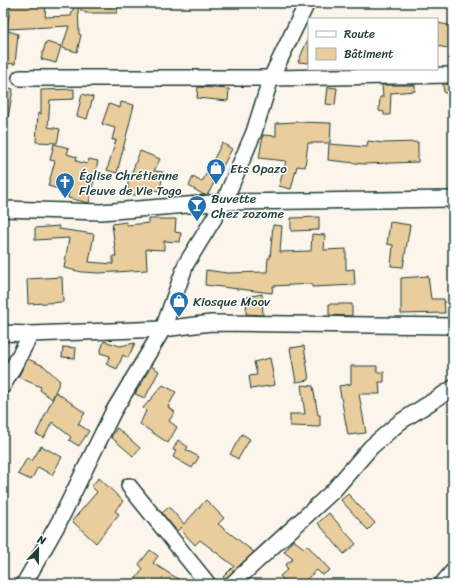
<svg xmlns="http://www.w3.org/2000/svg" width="456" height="587" font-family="Sriracha,sans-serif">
  <rect width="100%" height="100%" fill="#fbf5eb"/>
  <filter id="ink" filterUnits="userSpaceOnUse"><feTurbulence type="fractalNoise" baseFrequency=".025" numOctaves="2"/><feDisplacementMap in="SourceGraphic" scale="8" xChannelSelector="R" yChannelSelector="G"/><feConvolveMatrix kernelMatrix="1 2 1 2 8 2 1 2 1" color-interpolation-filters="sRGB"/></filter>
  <g filter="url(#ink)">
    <g fill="#e9cd9d" stroke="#1f3d34">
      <polygon points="11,3 46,3 45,17 71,16 75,3 78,3 79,34 81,35 77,52 62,48 69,26 7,29"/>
      <polygon points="81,3 118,3 117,13 85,13 85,11 81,11"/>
      <polygon points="438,23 453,26 453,49 437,46"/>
      <polygon points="5,30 18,34 15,64 3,63"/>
      <polygon points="309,37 309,63 298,62"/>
      <polygon points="46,42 61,46 56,63 41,59"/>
      <polygon points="443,84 453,84 453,92 444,93"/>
      <polygon points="382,85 415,85 415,91 391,93 390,115 384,115 384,112 379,111 380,97 383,97"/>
      <polygon points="3,87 13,89 8,118 3,118"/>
      <polygon points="198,87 229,89 228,101 197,98"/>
      <polygon points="328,87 337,88 335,105 326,104"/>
      <polygon points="74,89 74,99 50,100 48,127 60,129 57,143 36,142 38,113 41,114 41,90"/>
      <polygon points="82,94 93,97 87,119 77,116"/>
      <polygon points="121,102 134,105 117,173 107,170 116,140 112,140 115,128 102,124 109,104 120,108"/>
      <polygon points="295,122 331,123 330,143 308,143 305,167 297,166 291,189 279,186 286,161 259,158 263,135 276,136 276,123"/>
      <polygon points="368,141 383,143 418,142 418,162 364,164 328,160 329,144 367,147"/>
      <polygon points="222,143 232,149 208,194 204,195 189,186 193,177 202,182"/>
      <polygon points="54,144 69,148 67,154 77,157 76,161 87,164 89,159 98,161 89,203 68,198 69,192 48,186 55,161 50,160"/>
      <polygon points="140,151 160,159 154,171 163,172 160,191 139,188 139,195 128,195 128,183"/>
      <polygon points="319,217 319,230 291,231 291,218"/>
      <polygon points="149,219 176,219 175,232 181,233 180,242 164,241 164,250 146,249 147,270 99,273 82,272 64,268 69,238 35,240 35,228 59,226 59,229 94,234 89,262 113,264 113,256 116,256 112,224 126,222 127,225 149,223"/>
      <polygon points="390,222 410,225 403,267 391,266 393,245 387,244"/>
      <polygon points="273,225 282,226 280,252 311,251 312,234 325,235 324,250 346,249 346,270 354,269 355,285 312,287 312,284 273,286 272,293 205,285 206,270 227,273 267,272 268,258 270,258"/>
      <polygon points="428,276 431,299 444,299 445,313 401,314 401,278"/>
      <polygon points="62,277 63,302 28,304 27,279"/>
      <polygon points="262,294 263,315 246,314 247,297"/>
      <polygon points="329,304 352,304 352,316 329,315"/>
      <polygon points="104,341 120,346 135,343 128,358 123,355 117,369 106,364 110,356 100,353"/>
      <polygon points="304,346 309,380 296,382 290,348"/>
      <polygon points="63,347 76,348 75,358 62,357"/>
      <polygon points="270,358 275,385 251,389 249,376 257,375 254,362"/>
      <polygon points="28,359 44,366 60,381 52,399 40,390 41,387 18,377"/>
      <polygon points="151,366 159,371 145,398 135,394"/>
      <polygon points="351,366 377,366 377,372 384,372 384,382 379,382 380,394 359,394 366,433 348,435 339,386 351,384"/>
      <polygon points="163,385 176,392 168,407 175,412 169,421 177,427 168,443 140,424 146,411 143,408"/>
      <polygon points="301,385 313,386 318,415 320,415 320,427 290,426 290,414 305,414"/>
      <polygon points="56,392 85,413 78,424 89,431 79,446 69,440 71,437 52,422 44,438 36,434"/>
      <polygon points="117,428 140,448 133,456 111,437"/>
      <polygon points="242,434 250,439 238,459 230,454"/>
      <polygon points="178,440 188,447 186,450 199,457 192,468 173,457 176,451 173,450"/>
      <polygon points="41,446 62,457 52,475 38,467 31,480 18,474 27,458 32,461"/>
      <polygon points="99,478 123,501 115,511 119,514 96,543 72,521 97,492 91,486"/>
      <polygon points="348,494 375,523 368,530 341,500"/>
      <polygon points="206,500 224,518 218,524 254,552 225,579 223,577 234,566 200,540 195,545 180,529 182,527 177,531 162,513 169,507 184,524"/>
      <polygon points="329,513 356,544 344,554 318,523"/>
      <polygon points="293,540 304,548 307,545 330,570 324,574 321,574 317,570 301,584 287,584 280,576 288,569 285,565 293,559 284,552"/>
      <polygon points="150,550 158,556 153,563 186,584 132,584 143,569 139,564"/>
    </g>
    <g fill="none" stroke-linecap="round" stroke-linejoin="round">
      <defs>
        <g id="minor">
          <polyline points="20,78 271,78 453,75"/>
          <polyline points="3,209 101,212 224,202 453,199"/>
          <polyline points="3,333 31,334 163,329 211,323 453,326"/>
          <polyline points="3,386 31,334"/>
          <polyline points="129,486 208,584"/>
          <polyline points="24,584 59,522 113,412 163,329 186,264 224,202 254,132 271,78 307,3"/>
          <polyline points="232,584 333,491 371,447 400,422 453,388"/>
          <polyline points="442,584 453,571"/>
        </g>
      </defs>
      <use href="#minor" stroke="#1f3d34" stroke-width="18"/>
      <use href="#minor" stroke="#fff" stroke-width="15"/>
    </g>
  </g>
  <defs>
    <symbol id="shop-pin" viewBox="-11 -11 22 30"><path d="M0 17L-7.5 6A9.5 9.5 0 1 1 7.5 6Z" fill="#1f6fb2" stroke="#fff"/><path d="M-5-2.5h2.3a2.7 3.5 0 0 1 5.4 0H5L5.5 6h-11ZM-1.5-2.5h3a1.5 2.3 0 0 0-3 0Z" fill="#fff"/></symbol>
    <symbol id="church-pin" viewBox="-11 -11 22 30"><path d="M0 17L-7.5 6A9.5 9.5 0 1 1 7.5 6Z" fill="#1f6fb2" stroke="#fff"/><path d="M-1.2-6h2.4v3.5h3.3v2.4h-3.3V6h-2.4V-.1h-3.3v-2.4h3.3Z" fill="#fff"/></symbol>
    <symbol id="bar-pin" viewBox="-11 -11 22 30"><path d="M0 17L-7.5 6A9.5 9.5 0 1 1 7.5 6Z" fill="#1f6fb2" stroke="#fff"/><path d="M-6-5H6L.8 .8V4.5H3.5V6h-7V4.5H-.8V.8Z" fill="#fff"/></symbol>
  </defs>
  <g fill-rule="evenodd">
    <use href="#shop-pin" x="205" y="157" width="22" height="30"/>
    <use href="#church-pin" x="54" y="171" width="22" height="30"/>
    <use href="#bar-pin" x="186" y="194" width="22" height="30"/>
    <use href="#shop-pin" x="168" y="290" width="22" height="30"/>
  </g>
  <g text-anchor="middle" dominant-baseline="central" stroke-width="3" stroke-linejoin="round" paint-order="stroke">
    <g font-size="13" fill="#1f3d34" stroke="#fff" text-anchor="start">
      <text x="230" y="168">Ets Opazo</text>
      <text x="79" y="175">Église Chrétienne<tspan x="79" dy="15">Fleuve de Vie Togo</tspan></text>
      <text x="211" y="198">Buvette<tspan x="211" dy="15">Chez zozome</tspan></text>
      <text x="193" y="301">Kiosque Moov</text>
    </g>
  </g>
  <rect width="456" height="587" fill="none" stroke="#fff" stroke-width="16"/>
  <rect x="8" y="8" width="440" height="571" fill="none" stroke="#1f3d34" stroke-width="1.5" filter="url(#ink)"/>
  <rect x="308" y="18" width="130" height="52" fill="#ffffff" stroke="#a5b1ae"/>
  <rect x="316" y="31" width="20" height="6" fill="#ffffff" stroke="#a5b1ae"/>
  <text x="344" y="38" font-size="12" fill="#1f3d34">Route</text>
  <rect x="316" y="48" width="20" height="12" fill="#e9cd9d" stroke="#a5b1ae"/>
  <text x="344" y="58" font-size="12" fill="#1f3d34">Bâtiment</text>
  <g transform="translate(38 549) rotate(22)" stroke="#ffffff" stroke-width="3" paint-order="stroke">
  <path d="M0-3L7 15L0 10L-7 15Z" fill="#1f3d34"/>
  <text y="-6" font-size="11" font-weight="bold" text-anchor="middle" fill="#1f3d34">N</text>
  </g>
</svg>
